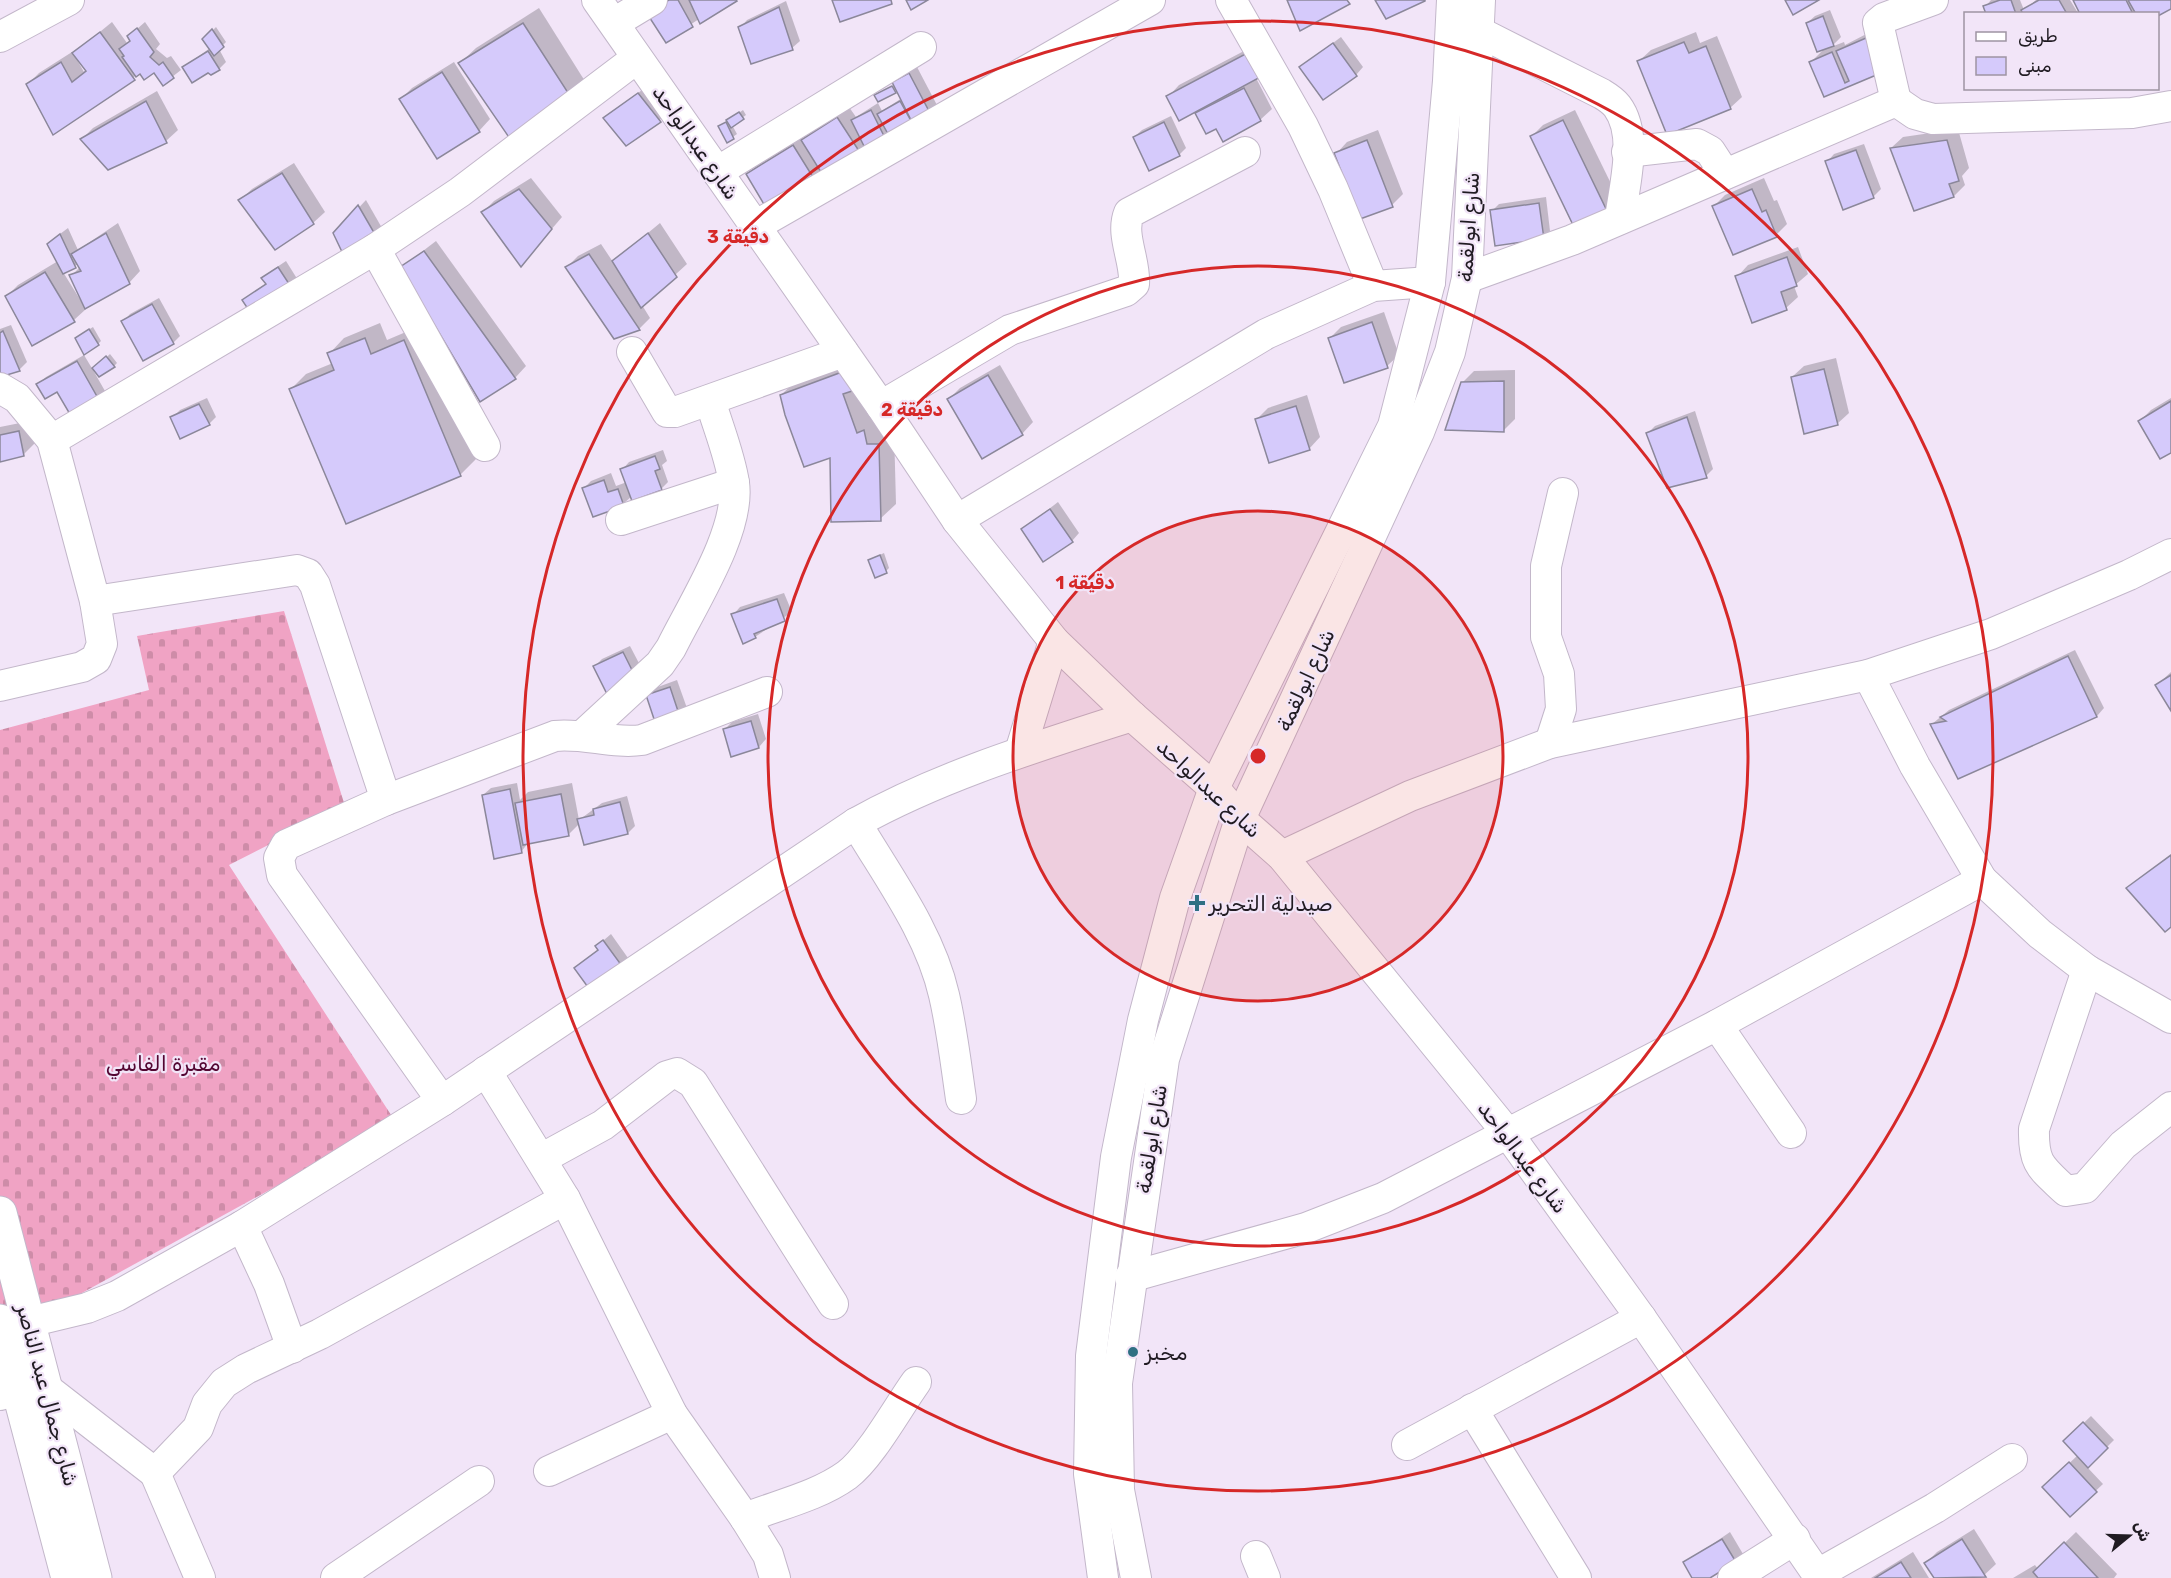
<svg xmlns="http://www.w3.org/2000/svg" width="2171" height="1578" font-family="Rubik,Cairo,sans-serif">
  <defs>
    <pattern id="cemetery-stones" width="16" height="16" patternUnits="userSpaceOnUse" patternTransform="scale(1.5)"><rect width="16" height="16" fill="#f0a3c4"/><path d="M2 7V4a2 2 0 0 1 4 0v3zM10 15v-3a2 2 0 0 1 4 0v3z" fill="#ce8ca8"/></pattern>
  </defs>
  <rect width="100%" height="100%" fill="#f2e5f8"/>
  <polygon fill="url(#cemetery-stones)" points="284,611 345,806 229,865 395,1121 51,1310 0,1363 0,730 149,690 137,636"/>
  <g fill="#0003" fill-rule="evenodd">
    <polygon points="664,0 735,0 699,19 667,40"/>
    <polygon points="1991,0 2020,0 2024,10 2036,0 2070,0 2078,13 1986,14 1985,7"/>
    <polygon points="2074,0 2171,0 2171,8 2158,15 2081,14"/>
    <polygon points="786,1 800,41 792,48 740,28 747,20"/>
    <polygon points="539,8 588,86 573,101 460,63 476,48"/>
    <polygon points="1830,10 1841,37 1831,47 1844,42 1845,45 1878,28 1880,72 1825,95 1811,62 1826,47 1807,23 1815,16"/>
    <path d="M112,22l15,21 4,-3 -2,-4 16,-14 15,22 -4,5 11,9 4,-2 10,14 -18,14 -9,-13 -13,1 -88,61 -25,-49 11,-11 33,-21 1,2zM76,58l11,11 -3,3z"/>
    <polygon points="216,27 226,42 219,49 226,62 219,69 184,67 210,48 204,39"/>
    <polygon points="1696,32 1700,43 1717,36 1742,97 1730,108 1639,61 1651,50"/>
    <polygon points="1341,37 1363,67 1356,75 1301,67"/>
    <polygon points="1265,40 1256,78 1272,109 1260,120 1216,127 1206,132 1195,111 1168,97 1179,85"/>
    <polygon points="454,62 490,119 479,131 401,99 412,88"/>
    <polygon points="917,67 938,107 815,181 748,174 759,163 806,136 849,107 856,117 878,103 882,111 902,98 897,90 876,95 895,85 893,82 901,75"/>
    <polygon points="646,87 668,114 626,144 605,118"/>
    <polygon points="157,91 178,130 166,141 108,169 82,139 93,128"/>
    <polygon points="743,110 746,115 732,125 737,134 727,141 720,126"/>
    <polygon points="1575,110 1619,200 1607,212 1532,136 1543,125"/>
    <polygon points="1171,116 1186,148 1179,155 1134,137 1142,130"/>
    <polygon points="1958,129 1969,168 1962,176 1965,185 1954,196 1891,148 1903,137"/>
    <polygon points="1378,130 1403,194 1392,205 1336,154 1347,142"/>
    <polygon points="1864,144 1881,189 1873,197 1827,162 1834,154"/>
    <polygon points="294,163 325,212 313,223 240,200 252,189"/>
    <polygon points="531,178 562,217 521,265 483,212 494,201"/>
    <polygon points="1764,178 1774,201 1777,200 1787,224 1776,235 1714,206 1725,195"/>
    <polygon points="1546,197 1550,231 1543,238 1492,211 1499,204"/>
    <polygon points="366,200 382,228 375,235 335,233"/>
    <path d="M118,223l22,48 -11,12 -44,24 1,2 -12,11 -41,24 -26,-48 11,-11 40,-24 -2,-24 12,-9 10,22zM78,264l2,3 -9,9 12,24 -2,1 -18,-29z"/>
    <polygon points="660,223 687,264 642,305 650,318 639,329 567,267 578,256 601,244 613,262"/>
    <polygon points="436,241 526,366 515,378 402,267"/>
    <polygon points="1798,247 1808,274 1794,286 1798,297 1786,308 1737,277 1748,265"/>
    <polygon points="286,261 301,285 244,300 266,283 263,278 271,271"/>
    <polygon points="159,298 180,336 173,343 123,322 130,314"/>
    <polygon points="1384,312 1399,355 1387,366 1329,339 1341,327"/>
    <polygon points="380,323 387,340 420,326 476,459 461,474 347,522 291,389 306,374 333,363 329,354 344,338"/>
    <polygon points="11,325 27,362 19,370 0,375 0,329"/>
    <polygon points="93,327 101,341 98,344 80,335"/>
    <polygon points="110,354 117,363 114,366 93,370 105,391 98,398 38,384 46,377 84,355 93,370"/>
    <polygon points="858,358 894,429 896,504 880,519 781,395 797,380"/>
    <polygon points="1836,358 1849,413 1837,424 1792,377 1804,366"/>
    <polygon points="1000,365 1033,422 1022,434 948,400 960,388"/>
    <polygon points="1515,370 1515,419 1503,431 1462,383 1474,371"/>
    <polygon points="1307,395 1320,437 1309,449 1257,419 1268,408"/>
    <polygon points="207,398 216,417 209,424 172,418 180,410"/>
    <polygon points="2171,398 2171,451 2140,421 2151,410"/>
    <polygon points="1695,411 1713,469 1706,476 1647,434 1655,426"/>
    <polygon points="30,421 35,443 23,455 0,460 0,427"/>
    <polygon points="663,450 667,461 662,465 668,482 661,489 632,496 623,504 584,488 591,481 611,473 616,486 627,482 622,470 629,462"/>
    <polygon points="1058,502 1079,533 1072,541 1023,529"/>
    <polygon points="884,553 889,568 886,571 869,560"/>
    <polygon points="784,593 792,612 755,637 733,615 740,607"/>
    <polygon points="630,646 642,669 635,676 595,666 602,659"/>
    <polygon points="2075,650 2104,708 2097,716 1959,777 1932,724 1949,710"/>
    <polygon points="2171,672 2171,708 2157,685"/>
    <polygon points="677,680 688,711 681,719 648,696 655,688"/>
    <polygon points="758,714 766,739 759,747 724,730 732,722"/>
    <polygon points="517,783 520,800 528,792 572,783 579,820 602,803 627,796 635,826 628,833 580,823 568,835 528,843 521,852 483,795 491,788"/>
    <polygon points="611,934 628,958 621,965 576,968 599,949 597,946"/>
    <polygon points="2091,1416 2114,1440 2087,1467 2103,1484 2070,1515 2044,1487 2078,1455 2065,1441"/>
    <polygon points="1974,1529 1996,1564 1981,1578 1935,1578 1926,1563 1937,1552"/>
    <polygon points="1730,1532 1743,1554 1708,1578 1694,1578 1685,1563"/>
    <polygon points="2076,1532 2117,1574 2114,1578 2013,1578 2035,1565 2038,1569"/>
    <polygon points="1913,1552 1929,1578 1871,1578"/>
  </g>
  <g fill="#d5cafb" stroke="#8b879a" stroke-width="1.5">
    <polygon points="669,0 678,0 693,27 666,43 646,12"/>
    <polygon points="689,0 736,0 737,1 700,24"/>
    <polygon points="832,0 891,0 892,4 840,22"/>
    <polygon points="906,0 928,0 911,10"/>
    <polygon points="1287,0 1347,0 1350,4 1300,31"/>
    <polygon points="1375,0 1425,0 1425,1 1386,19"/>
    <polygon points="1785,0 1819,0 1793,15"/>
    <polygon points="2000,0 2011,0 2016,14 1986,14 1983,6"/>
    <polygon points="2039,0 2059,0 2067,14 2023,14 2021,10"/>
    <polygon points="2073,0 2126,0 2133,14 2080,14"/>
    <polygon points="2128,0 2171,0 2171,9 2158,16 2158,14 2136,14"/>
    <polygon points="779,7 793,50 751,64 738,27"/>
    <polygon points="1823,16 1834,46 1817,52 1806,23"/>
    <polygon points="523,23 574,102 515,146 458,63"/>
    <polygon points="137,28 154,52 150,57 159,65 163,62 174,78 163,86 154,73 144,80 140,74 136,77 122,57 124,56 119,49 130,41 127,36"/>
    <polygon points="212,29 224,47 214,56 202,39"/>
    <polygon points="100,32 135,80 53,135 26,84 61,62 72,82 86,71 72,53"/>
    <polygon points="1866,38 1881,73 1824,97 1809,62 1832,52 1845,83 1849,81 1836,51"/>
    <polygon points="1684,42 1689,53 1706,46 1731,109 1667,135 1637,61"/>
    <polygon points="1333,43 1357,76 1323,100 1299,67"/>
    <polygon points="1253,50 1266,74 1179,121 1166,96"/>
    <polygon points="208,51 220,70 211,75 208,73 192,83 182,67"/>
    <polygon points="442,72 480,132 437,159 399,99"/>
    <polygon points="909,73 931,115 913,124 892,82"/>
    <polygon points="892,86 896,93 878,102 874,95"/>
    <polygon points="1244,88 1261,121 1223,142 1216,129 1206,134 1195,113"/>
    <polygon points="638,93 661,122 626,146 603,118"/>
    <polygon points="146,101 167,143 108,170 80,139"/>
    <polygon points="900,101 916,130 893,143 877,114"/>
    <polygon points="871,110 888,144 868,154 851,120"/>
    <polygon points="739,112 744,119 731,128 726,120"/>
    <polygon points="837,117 861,154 824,177 801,140"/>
    <polygon points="1563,120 1608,213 1575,229 1530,136"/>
    <polygon points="726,122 734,139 727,143 718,126"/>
    <polygon points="1164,122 1180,156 1149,171 1133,137"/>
    <polygon points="1367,140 1393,207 1360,219 1334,153"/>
    <polygon points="1947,140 1959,181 1949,184 1954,197 1914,211 1890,148"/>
    <polygon points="793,145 816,182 768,211 746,174"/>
    <polygon points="1856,150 1874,198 1843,210 1825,161"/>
    <polygon points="282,173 314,224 275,250 238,200"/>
    <polygon points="519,189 552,229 521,267 481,212"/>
    <polygon points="1752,189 1762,212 1766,210 1777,237 1733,255 1712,206"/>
    <polygon points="1539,203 1544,239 1495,246 1490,210"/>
    <polygon points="358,205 376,236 344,256 333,233"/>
    <polygon points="106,233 130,284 85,309 69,275 81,271 71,254"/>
    <polygon points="648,233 677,277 641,308 612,261"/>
    <polygon points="60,234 76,268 63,274 47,244"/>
    <polygon points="424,251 516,379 480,402 400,267"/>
    <polygon points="589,254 640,330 614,339 565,267"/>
    <polygon points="1787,257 1797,286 1781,292 1787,310 1752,323 1735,276"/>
    <polygon points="278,267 295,293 254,318 242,300 266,284 261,278"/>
    <polygon points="45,272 75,322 32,346 5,296"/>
    <polygon points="152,304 174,344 143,361 121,321"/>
    <polygon points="1372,322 1388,368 1344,383 1328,338"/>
    <polygon points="89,329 99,345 84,355 75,338"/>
    <polygon points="3,331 20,371 0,377 0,333"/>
    <polygon points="365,338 371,354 404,340 461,476 346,524 289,389 334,370 327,353"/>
    <polygon points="106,356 115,367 99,377 92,368"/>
    <polygon points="77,361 99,400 71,416 57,392 45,399 36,384"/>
    <polygon points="1824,369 1838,425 1804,434 1791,377"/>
    <polygon points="842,372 855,390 843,394 857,433 864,430 867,444 879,444 881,521 831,522 830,458 804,467 785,415 780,395"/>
    <polygon points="988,375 1023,435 982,459 947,399"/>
    <polygon points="1504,381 1504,432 1445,430 1461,382"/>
    <polygon points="2171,401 2171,453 2160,459 2138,421"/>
    <polygon points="199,404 210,425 180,439 170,417"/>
    <polygon points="1296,406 1310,450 1269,463 1255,419"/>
    <polygon points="1687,417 1707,478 1667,488 1646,433"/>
    <polygon points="19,431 24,456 0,462 0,435"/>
    <polygon points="655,456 660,469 655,471 662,490 632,501 620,469"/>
    <polygon points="604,480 608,492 618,489 624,506 593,517 582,488"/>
    <polygon points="1050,509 1073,542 1043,562 1021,529"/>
    <polygon points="880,555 887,573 875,578 868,560"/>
    <polygon points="777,599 785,621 754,634 756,638 743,644 731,614"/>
    <polygon points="623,652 636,678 609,698 593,666"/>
    <polygon points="2068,656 2097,717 1958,779 1930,724 1946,721 1940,717"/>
    <polygon points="2171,675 2171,711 2155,685"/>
    <polygon points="670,687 681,720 657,728 646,695"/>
    <polygon points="751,721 759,748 731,757 723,729"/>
    <polygon points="510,789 522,853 494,859 482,795"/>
    <polygon points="561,794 569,836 523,845 515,803"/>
    <polygon points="620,802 628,834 584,845 577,819 594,815 593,809"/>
    <polygon points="2171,855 2171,927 2165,932 2126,888"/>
    <polygon points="603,940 622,966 590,990 574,968 598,950 595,946"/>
    <polygon points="2083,1422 2108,1448 2088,1468 2063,1441"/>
    <polygon points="2069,1462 2097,1492 2070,1517 2042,1487"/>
    <polygon points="1722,1539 1736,1562 1710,1578 1692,1578 1683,1562"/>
    <polygon points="1962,1539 1986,1577 1934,1578 1924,1563"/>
    <polygon points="2064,1542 2098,1578 2038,1578 2033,1572"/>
    <polygon points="1901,1562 1911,1578 1875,1578"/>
  </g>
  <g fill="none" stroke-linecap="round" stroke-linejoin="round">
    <defs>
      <g id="minor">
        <polyline points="597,0 881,406 957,520 1054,641 1132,716 1214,788 1240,819 1282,856 1509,1135 1641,1318 1820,1578"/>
        <polyline points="1231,0 1303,126 1333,189 1373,286"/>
        <polyline points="614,23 652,0"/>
        <path d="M1479,32l123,62c5,3 11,7 15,12 22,29 7,80 3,113"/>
        <polyline points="0,37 69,0"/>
        <polyline points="1896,101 1878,23 1884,18 1933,0"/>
        <polyline points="1627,152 1697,144 1710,151 1725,174"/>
        <polyline points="717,172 921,47"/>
        <polyline points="755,226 1150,0"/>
        <polyline points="375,249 485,446"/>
        <polyline points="1467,278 1572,240 1896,101 1915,114 1933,119 2132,113 2171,106"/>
        <polyline points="632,352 667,412 675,412 843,352"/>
        <polyline points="0,388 17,398 52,440 95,601 102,644 96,659 82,667 0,686"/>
        <path d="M881,406l129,-76 116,-39 8,-7c2,-23 -14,-49 -5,-71l116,-61"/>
        <polyline points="52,440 375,249 460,192 637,58"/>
        <polyline points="621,520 734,483"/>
        <polyline points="957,520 1266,334 1373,286 1430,282"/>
        <polyline points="95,601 297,570 308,574 315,585 386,800"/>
        <polyline points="1868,675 1915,766 1982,880 2040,934 2087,970 2171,1018"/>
        <path d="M583,735l77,-71 11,-16c21,-43 70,-118 63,-165 -4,-27 -16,-56 -24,-83"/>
        <polyline points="1550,743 1561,709 1559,674 1546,637 1546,566 1563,493"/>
        <polyline points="1020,752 1054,641"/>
        <path d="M856,823c32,54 74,110 88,172 8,34 12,70 17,104"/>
        <polyline points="1282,856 1410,796 1550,743 1868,675 1991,634 2129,575 2171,554"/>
        <path d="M2087,970l-53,159c-1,36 8,39 32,62l19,-3 38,-43 48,-38"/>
        <polyline points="1717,1025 1791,1133"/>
        <polyline points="486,1071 565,1199 672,1414 745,1518 768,1555 775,1578"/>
        <path d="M442,1101l-160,-226 -3,-17 7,-13 100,-45 169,-64c29,-3 58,8 87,4l125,-48"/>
        <polyline points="541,1159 603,1125 667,1076 677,1073 693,1083 833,1304"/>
        <polyline points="242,1226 269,1284 292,1348"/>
        <polyline points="1130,1277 1306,1228 1383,1198 1717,1025 1982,880"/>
        <path d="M29,1322l58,-14 30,-12 125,-70 200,-125 414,-278c86,-48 183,-77 276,-107"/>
        <polyline points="0,1395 18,1389 47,1389 155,1473 198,1428 207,1404 224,1383 246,1369 320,1334 565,1199"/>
        <polyline points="1472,1409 1576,1578"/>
        <polyline points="1407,1445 1641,1318"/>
        <polyline points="549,1471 672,1414"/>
        <polyline points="155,1473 200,1578"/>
        <path d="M745,1518c33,-13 73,-22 102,-43 23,-17 51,-68 69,-93"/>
        <polyline points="1256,1556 1265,1578"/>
        <polyline points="1818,1574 1935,1508 2012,1459"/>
        <polyline points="336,1578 479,1481"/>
        <polyline points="1103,1578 1089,1474 1091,1356 1116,1157 1143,1020 1175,898 1214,788 1393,426 1430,282 1448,81 1452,0"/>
        <polyline points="1136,1578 1119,1490 1117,1383 1164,1059 1240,819 1419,432 1450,352 1467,278 1480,0"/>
        <polyline points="1733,1578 1795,1539"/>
      </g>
      <g id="major">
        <polyline points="0,1213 95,1578"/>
        <polyline points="0,1321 68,1578"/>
      </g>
    </defs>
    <use href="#minor" stroke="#c3b7ca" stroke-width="32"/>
    <use href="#major" stroke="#c3b7ca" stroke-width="35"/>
    <use href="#minor" stroke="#fff" stroke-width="30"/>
    <use href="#major" stroke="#fff" stroke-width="33"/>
  </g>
  <circle cx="1258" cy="756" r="245" fill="#d62828" fill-opacity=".12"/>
  <g fill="none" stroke="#d62828" stroke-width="3">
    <circle cx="1258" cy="756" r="245"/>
    <circle cx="1258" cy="756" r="490"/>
    <circle cx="1258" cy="756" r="735"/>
  </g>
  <g fill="#2f7083" stroke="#f2e5f8" stroke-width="2">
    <path d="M1194 894h6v6h6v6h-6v6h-6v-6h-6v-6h6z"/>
    <circle cx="1133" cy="1352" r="6"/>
  </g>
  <g text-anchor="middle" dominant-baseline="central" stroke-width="4.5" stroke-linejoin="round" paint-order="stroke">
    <g font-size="21" fill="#201b22" stroke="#f2e5f8">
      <text transform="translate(696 142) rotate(55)">شارع عبدالواحد</text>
      <text transform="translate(1468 227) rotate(-86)">شارع ابولقمة</text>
      <text transform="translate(1305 680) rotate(-65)">شارع ابولقمة</text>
      <text transform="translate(1209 788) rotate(43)">شارع عبدالواحد</text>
      <text transform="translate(1151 1139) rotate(-81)">شارع ابولقمة</text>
      <text transform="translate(1523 1157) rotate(53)">شارع عبدالواحد</text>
      <text transform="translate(48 1395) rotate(75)">شارع جمال عبد الناصر</text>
    </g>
    <g font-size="21" fill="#201b22" stroke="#f2e5f8" text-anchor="start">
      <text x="1209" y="903">صيدلية التحرير</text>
      <text x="1145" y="1352">مخبز</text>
    </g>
    <g font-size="21" fill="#530632" stroke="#f2e5f8">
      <text x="163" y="1063">مقبرة الفاسي</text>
    </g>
  </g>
  <circle cx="1258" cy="756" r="9" fill="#d62828" stroke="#f2e5f8" stroke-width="3"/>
  <g font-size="18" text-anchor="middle" font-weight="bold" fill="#d62828" stroke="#f2e5f8" stroke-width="4.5" stroke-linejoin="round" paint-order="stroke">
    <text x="738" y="243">3 دقيقة</text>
    <text x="912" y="416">2 دقيقة</text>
    <text x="1085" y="589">1 دقيقة</text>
  </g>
  <rect x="1964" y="12" width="195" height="78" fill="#f2e5f8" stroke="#9e94a2" stroke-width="1.5"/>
  <rect x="1976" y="32" width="30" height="9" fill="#ffffff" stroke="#9e94a2" stroke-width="1.5"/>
  <text x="2018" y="42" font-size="18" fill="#201b22">طريق</text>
  <rect x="1976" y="57" width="30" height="18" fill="#d5cafb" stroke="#9e94a2" stroke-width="1.5"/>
  <text x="2018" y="72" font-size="18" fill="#201b22">مبنى</text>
  <g transform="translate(2129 1536) rotate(71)" stroke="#f2e5f8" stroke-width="4.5" paint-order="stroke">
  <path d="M0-4.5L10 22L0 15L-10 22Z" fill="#201b22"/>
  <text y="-9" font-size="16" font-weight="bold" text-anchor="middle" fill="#201b22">ش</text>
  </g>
</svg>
